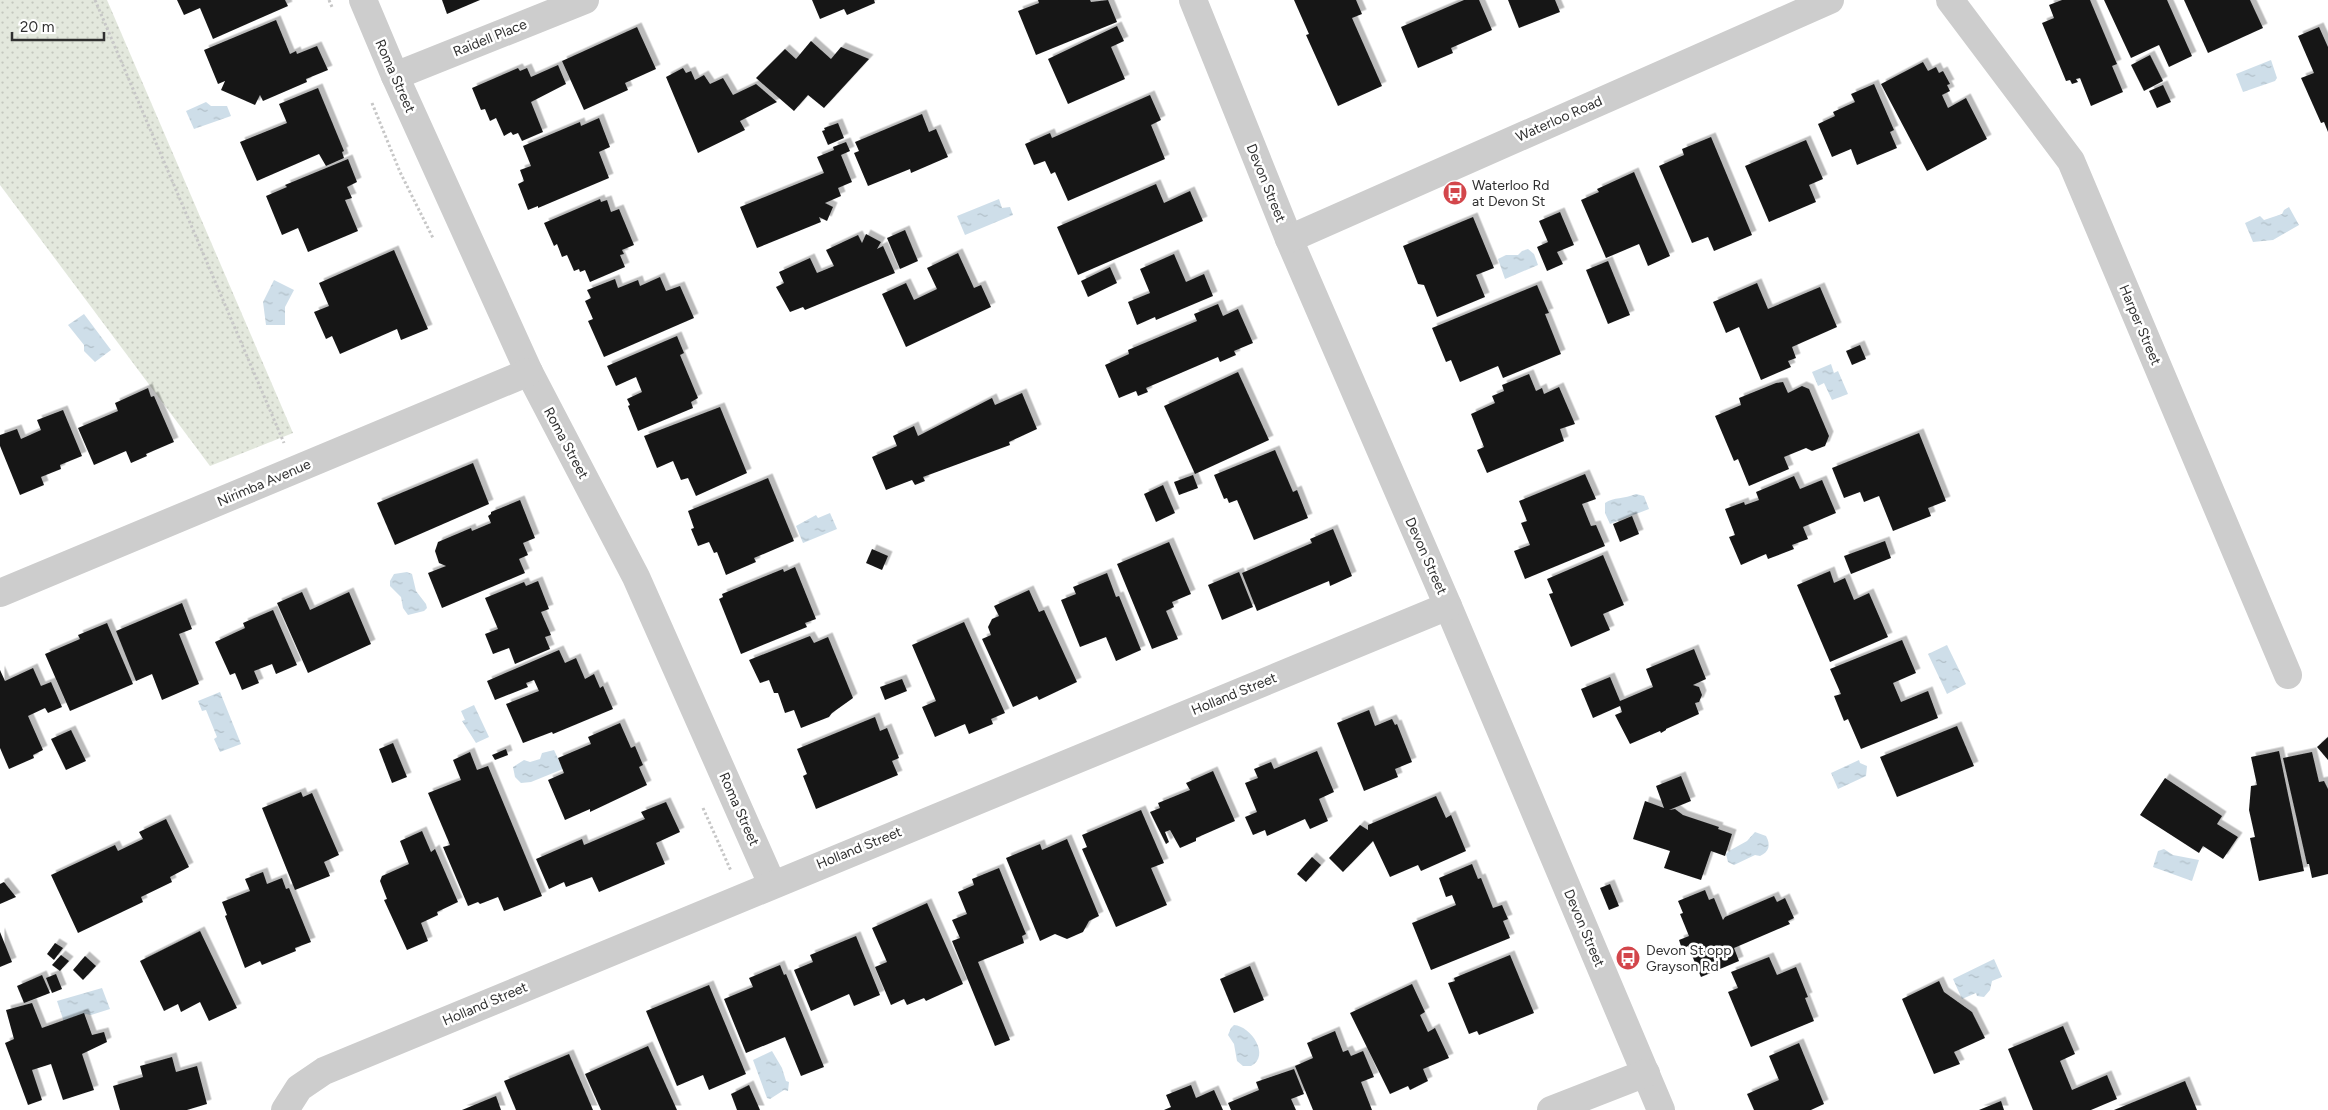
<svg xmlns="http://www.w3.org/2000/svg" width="2328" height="1110" font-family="Figtree,sans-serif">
  <defs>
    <pattern id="park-dots" width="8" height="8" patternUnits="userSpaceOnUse" patternTransform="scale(1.25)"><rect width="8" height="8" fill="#e3e8dd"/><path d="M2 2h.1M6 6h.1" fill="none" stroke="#c3c7be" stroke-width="1.8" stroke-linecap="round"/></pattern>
    <pattern id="water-ripples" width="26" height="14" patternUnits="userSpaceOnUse" patternTransform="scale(1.25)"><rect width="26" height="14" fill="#cedee9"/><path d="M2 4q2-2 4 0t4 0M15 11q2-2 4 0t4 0" fill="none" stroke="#b1bfc8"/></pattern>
    <filter id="shadow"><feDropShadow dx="4.5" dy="-4.5" stdDeviation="0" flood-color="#0004"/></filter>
  </defs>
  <rect width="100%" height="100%" fill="#fff"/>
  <polygon fill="url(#park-dots)" points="0,0 107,0 293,433 210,466 0,185"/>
  <g fill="url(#water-ripples)">
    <polygon points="2271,60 2277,78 2275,81 2243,92 2236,74"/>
    <polygon points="206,102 211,106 227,106 231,116 194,129 186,111"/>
    <polygon points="999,199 1002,208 1010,207 1013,215 965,235 957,216"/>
    <polygon points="2289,207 2299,225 2273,240 2253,242 2245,223 2260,216 2264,220 2282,214 2284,210"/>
    <polygon points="1528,249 1534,254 1538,265 1505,279 1498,259 1506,255 1518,255 1522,251"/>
    <polygon points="274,280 294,290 285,307 285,325 266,325 263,302"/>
    <polygon points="84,314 111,350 95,362 84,351 84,345 68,325"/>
    <polygon points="1831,364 1834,373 1838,371 1848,394 1832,400 1824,383 1818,386 1812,372"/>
    <path d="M1636,494l8,2 5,13 -39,15 -5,-11v-10c9,-6 19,-4 31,-9z"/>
    <polygon points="830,513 837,529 803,543 796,526 816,515 818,518"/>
    <polygon points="407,572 412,574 416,591 426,604 427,608 424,611 408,615 403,608 401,597 390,586 390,581 394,574"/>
    <polygon points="1947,645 1966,684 1947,694 1928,654"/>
    <polygon points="220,692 241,744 220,752 214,739 217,737 206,710 202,711 198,701"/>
    <polygon points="474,705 489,737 476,743 462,721 465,720 461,711"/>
    <polygon points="554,750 563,769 531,782 521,783 515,777 513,767 524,760 530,762 540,759 542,753"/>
    <polygon points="1859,760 1860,763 1867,766 1866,776 1838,789 1831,773"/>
    <path d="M1755,832l11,4c5,9 3,16 -6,20l-5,-1 -21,10 -6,-3 -2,-8 3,-3 18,-10z"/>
    <polygon points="2164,849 2173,855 2199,860 2192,881 2153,867 2158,851"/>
    <polygon points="1994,959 2002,977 1992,981 1990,990 1984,997 1977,996 1976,993 1962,999 1953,979"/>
    <polygon points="102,988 110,1009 91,1015 86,1014 64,1022 57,1001"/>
    <path d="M1234,1025c17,1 37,31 17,41h-8l-6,-5 -3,-17 -6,-9 3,-7z"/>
    <polygon points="772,1051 782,1068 786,1081 789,1082 788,1091 784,1090 770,1099 767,1098 753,1060"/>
  </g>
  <g fill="#171717" filter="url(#shadow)">
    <polygon points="177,0 285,0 288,6 213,39 200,8 184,15"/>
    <polygon points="442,0 480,0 447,14"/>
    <polygon points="812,0 874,0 875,3 847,15 844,9 820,19"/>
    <polygon points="1038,0 1090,0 1091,2 1108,0 1117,22 1036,55 1018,11 1039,3"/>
    <polygon points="1294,0 1356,0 1362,14 1352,18 1382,86 1338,106 1306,35 1309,34"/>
    <polygon points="1464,0 1479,0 1492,30 1451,48 1453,53 1418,68 1401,27"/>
    <polygon points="1508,0 1555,0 1560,12 1519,28"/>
    <polygon points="2062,0 2090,0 2117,64 2112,66 2123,92 2091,106 2080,78 2076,79 2078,82 2072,84 2070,80 2066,81 2042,23 2054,18 2049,5"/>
    <polygon points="2104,0 2167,0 2192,56 2169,67 2159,45 2131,58"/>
    <polygon points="2184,0 2250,0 2263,28 2208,53"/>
    <polygon points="276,20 290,54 296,51 297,54 317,46 328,70 306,79 307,82 263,101 260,95 255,105 221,90 225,81 218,84 204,50"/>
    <polygon points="1117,26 1124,41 1111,47 1125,79 1068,104 1048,59"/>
    <polygon points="637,27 656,69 625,83 628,90 584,110 562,61"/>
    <polygon points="2319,27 2328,47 2328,132 2324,122 2321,123 2301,78 2314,73 2298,36"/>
    <polygon points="811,41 831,59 841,47 869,59 824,108 808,95 794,111 756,78 785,49 796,59"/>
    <polygon points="2150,55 2163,81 2144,91 2131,65"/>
    <polygon points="1923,62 1928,71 1936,67 1939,73 1943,71 1950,84 1947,85 1950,91 1942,95 1948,108 1966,98 1987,139 1927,171 1881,84"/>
    <polygon points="558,65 566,84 531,102 543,132 522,141 518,133 513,135 511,132 504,136 496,118 490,121 485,109 481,110 472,88 518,68 520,71 527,68 531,77"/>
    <polygon points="683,68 686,73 691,71 695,80 704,75 710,84 723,78 733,95 756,84 777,102 740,121 745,130 698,153 666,77"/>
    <polygon points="1874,84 1894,130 1890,132 1897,148 1857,165 1851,149 1832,157 1818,124 1835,116 1833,112 1855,102 1851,94"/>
    <polygon points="2163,85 2171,102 2157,108 2149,91"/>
    <polygon points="318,88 344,151 342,152 344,158 326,166 319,154 257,181 240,142 287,123 279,104"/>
    <polygon points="1150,95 1161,120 1151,125 1165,159 1068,201 1055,172 1051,174 1045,161 1034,165 1025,144 1050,133 1052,138"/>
    <polygon points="922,114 929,132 936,129 948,157 911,173 910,169 868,186 854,153 859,151 855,142"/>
    <polygon points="599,118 610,147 599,152 609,178 538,208 538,206 528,210 518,184 524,181 520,170 531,166 523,146 580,122 581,126"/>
    <polygon points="838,123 844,138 828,145 822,131 825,130 824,128"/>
    <polygon points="1711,137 1752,235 1714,251 1708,237 1692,243 1659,166 1684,155 1682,149"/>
    <polygon points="1806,140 1823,179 1809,185 1816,202 1769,222 1745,166"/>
    <polygon points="846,142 850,151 841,155 852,182 838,188 841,196 825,203 833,207 827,221 819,217 821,222 757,248 740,207 824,173 817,157 834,150 833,147"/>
    <polygon points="348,159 357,182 347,187 352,198 345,200 358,231 308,252 298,228 282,235 266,196 287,187 285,185"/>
    <polygon points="1634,172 1670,256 1648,266 1639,244 1606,258 1581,200 1599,192 1597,189"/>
    <polygon points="1156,184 1164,203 1190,191 1203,221 1078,275 1057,227"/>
    <polygon points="600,199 601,202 607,200 611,212 619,209 634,245 622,250 624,254 620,255 625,267 590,282 585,270 580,272 579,269 574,271 567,255 562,257 557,244 554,246 544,223"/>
    <polygon points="1560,212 1574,245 1557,252 1563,264 1547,271 1537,247 1548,242 1539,221"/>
    <polygon points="1473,217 1494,268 1476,275 1485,297 1437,317 1424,285 1418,284 1403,246"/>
    <polygon points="905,230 918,261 900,269 887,238"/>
    <polygon points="866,234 881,242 877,249 883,246 895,273 805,310 803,307 790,312 776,287 784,283 779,272 810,258 817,273 834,266 826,250 858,235 862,243"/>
    <polygon points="394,250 428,329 401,340 397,329 340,354 332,336 326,339 314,312 329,306 319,283"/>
    <polygon points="958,253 974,288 981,285 991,307 906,347 882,294 906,283 914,300 937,289 927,268"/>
    <polygon points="1174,254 1186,282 1204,274 1213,296 1156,320 1155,317 1137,325 1128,302 1150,293 1140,269"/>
    <polygon points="1608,261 1630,315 1608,324 1586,270"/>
    <polygon points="1110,267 1117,283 1088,297 1081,281"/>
    <polygon points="660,277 666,291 680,286 694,318 604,357 588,321 593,319 585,301 591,298 587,290 615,279 618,288 638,280 640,286"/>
    <polygon points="1757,283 1768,309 1820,287 1837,327 1792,347 1796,358 1788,361 1791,367 1761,380 1739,327 1726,333 1713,302"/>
    <polygon points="1537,285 1549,313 1545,314 1561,354 1503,378 1498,366 1460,382 1451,360 1446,362 1432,328"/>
    <polygon points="1218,304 1223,316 1238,309 1253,343 1234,351 1236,355 1220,362 1218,357 1146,388 1148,392 1138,396 1136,391 1119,398 1105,365 1129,354 1128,350 1197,321 1194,314"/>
    <polygon points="677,336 684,353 680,355 698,398 691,402 693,408 638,431 628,406 630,405 627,399 642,392 636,377 616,386 607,366"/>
    <polygon points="1860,345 1866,359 1852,365 1846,351"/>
    <polygon points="1238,372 1269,440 1195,474 1164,406"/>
    <polygon points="1529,374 1536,391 1542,388 1544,394 1559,387 1575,424 1560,429 1564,441 1487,473 1477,450 1484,447 1471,414 1495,403 1492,396 1504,391 1502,385"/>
    <polygon points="1783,382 1788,393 1802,386 1809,389 1829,436 1825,446 1812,451 1806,448 1784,457 1789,469 1749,486 1738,459 1734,461 1715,416 1741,405 1739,398 1776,383"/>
    <polygon points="148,388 151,397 154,396 174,442 146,454 147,456 131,463 126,451 94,465 78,428 118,411 115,403"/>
    <polygon points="1022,393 1037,429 1009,442 1010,445 923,477 925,481 915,485 912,480 886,490 872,457 897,446 893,436 914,426 918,436 992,398 995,405"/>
    <polygon points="720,407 747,473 696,496 688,478 681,480 673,461 657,468 644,436"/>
    <polygon points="63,410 82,456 60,465 61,469 41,477 44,485 20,495 0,446 0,435 17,429 21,439 41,430 37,420"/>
    <polygon points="1919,433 1946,501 1928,508 1931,516 1893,531 1879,496 1864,502 1860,492 1844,498 1832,468"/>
    <polygon points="1275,450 1293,492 1297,490 1308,518 1254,540 1237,500 1229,503 1227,498 1224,499 1214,475"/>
    <polygon points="473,463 489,504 395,545 377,503"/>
    <polygon points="1585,474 1596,499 1582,504 1591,526 1596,525 1605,546 1525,579 1514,551 1530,545 1521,523 1527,521 1519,501"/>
    <polygon points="1193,475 1198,488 1179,495 1174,482"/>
    <polygon points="1794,476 1800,489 1822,480 1836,513 1803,527 1808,539 1792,545 1794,549 1768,559 1766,554 1741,565 1729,537 1735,535 1725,509 1744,502 1745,505 1759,500 1756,492"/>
    <polygon points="768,478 794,541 754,558 756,562 726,575 717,552 714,553 709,542 698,546 691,529 694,528 688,511"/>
    <polygon points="1163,485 1175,513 1156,522 1144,494"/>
    <polygon points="520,500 535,538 523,543 528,555 519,559 525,573 442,608 428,573 446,566 439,563 435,551 438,542 471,528 472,531 491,523 488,516 491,514 491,512"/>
    <polygon points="1632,516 1639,534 1620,542 1613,524"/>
    <polygon points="1333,529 1352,576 1330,586 1329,581 1257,611 1242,573 1312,543 1310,539"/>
    <polygon points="1885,541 1891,558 1851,574 1844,556"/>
    <polygon points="1169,542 1191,594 1172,602 1174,607 1166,611 1178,639 1152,649 1117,564"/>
    <polygon points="872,549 888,556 882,570 866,563"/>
    <polygon points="1603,555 1624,605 1603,614 1610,630 1571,647 1549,594 1553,593 1547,579"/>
    <polygon points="795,567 816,619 805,623 807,627 741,654 719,599 723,597 722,594 783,569 784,572"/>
    <polygon points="1830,571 1834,583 1845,578 1854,600 1869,593 1888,637 1830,662 1797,585"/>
    <polygon points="1239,572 1253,607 1222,620 1208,585"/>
    <polygon points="1107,573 1116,597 1119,596 1141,650 1116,661 1106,637 1080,647 1061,600 1076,594 1073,587"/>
    <polygon points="538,581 549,609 541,612 551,635 545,637 550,649 515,664 509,648 493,654 485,634 498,629 485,598 524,582 526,586"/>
    <polygon points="1029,590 1039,612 1044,610 1077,682 1039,700 1037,696 1013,707 982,639 991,635 988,627 992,619 999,616 994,606"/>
    <polygon points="302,592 310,610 349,592 371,644 308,673 277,603"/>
    <polygon points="182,603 192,629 179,634 199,684 162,700 152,674 136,681 116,631"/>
    <polygon points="273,610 297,665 276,674 272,664 254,671 259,683 242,690 235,673 230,675 215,642 245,628 243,623"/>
    <polygon points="964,622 1005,713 991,719 993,724 969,734 965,724 935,737 922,707 936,701 912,645"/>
    <polygon points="107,623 133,684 70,711 45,654 80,639 78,635"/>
    <polygon points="810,636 814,643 828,637 853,698 832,713 829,717 801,728 794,710 785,713 778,693 774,693 769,680 760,683 749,660"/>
    <polygon points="1902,640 1916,673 1893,683 1901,702 1928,691 1938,718 1861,749 1848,719 1844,721 1834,696 1841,694 1830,669"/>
    <polygon points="1694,649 1706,679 1693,685 1699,687 1702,695 1699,702 1695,703 1699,714 1666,729 1666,730 1661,733 1660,731 1630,744 1615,715 1622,712 1620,706 1593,718 1581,689 1610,677 1620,701 1653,687 1646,669"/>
    <polygon points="559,650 565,663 576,658 585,679 594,674 600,688 603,686 613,709 553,734 552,732 523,743 506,704 539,691 534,680 526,683 528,687 495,700 487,681"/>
    <polygon points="33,668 41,686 51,682 62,707 48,713 45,708 28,716 43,750 33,755 34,758 9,769 0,748 0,670 5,681"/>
    <polygon points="902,679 907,691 885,700 880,687"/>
    <polygon points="1369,710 1375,726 1392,719 1395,725 1397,724 1412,762 1395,769 1398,777 1364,791 1337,723"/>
    <polygon points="875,717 880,731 887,728 899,758 892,761 898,775 816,809 803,776 807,774 797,749"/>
    <polygon points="620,723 631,748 635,746 643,765 639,767 647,785 590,812 590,809 565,820 548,780 564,773 558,758 591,744 588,737"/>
    <polygon points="1957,726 1974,766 1897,797 1880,757"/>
    <polygon points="71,730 86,761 66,770 51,739"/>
    <polygon points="2328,737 2328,760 2317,747"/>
    <polygon points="393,743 407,777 392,783 379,749"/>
    <polygon points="506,749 508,755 495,760 492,755"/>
    <polygon points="1317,751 1334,792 1319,799 1328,821 1310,829 1305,819 1267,836 1265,830 1253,835 1245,817 1257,812 1245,783 1258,778 1254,769 1271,762 1274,769"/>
    <polygon points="2279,751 2304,871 2259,881 2250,838 2255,837 2249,810 2251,786 2257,785 2251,757"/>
    <polygon points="470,752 477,770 488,766 542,896 504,911 498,897 480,904 478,902 468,906 443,847 450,845 428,793 461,780 453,760"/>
    <polygon points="2312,752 2319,782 2324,781 2328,789 2328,874 2312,878 2309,864 2307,864 2283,758"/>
    <polygon points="1213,771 1235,821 1196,838 1196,841 1180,848 1170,830 1165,832 1169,842 1166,844 1150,812 1160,808 1158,803 1190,790 1186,783"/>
    <polygon points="1681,776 1691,801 1669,810 1675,809 1683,815 1719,827 1718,829 1732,834 1725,856 1711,851 1701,880 1664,868 1670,851 1633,839 1645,801 1664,808 1656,786"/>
    <polygon points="2165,778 2222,816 2217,824 2238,837 2223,859 2203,846 2199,853 2140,815"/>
    <polygon points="301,792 303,797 312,793 339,855 324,862 330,876 295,890 262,808"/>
    <polygon points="1436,796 1446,818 1451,815 1466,851 1421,871 1418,865 1390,877 1373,841 1343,872 1329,858 1360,825 1368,830 1368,825"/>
    <polygon points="666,802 680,832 656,843 665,864 599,892 592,877 566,887 564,882 549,889 536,859 582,839 584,845 645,819 641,812"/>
    <polygon points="1141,810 1164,863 1151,868 1167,905 1116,927 1082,849 1087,847 1082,835"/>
    <polygon points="166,819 189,867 170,877 172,882 141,897 143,902 78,933 51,875 115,845 118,851 143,839 139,832"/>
    <polygon points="422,831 431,852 435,849 458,902 437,912 438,915 421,923 428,941 407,950 384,900 387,899 380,881 382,876 409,864 400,841"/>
    <polygon points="1067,839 1099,916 1089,921 1083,932 1067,939 1055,934 1040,941 1006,858 1040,844 1042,850"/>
    <polygon points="1312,857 1321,865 1306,882 1297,874"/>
    <polygon points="1472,864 1478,879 1481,878 1493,908 1502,905 1508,919 1503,921 1510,938 1431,970 1412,923 1456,905 1452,895 1446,897 1439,878"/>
    <polygon points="999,868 1026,934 1022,936 1024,943 978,962 1010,1040 995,1046 952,941 960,938 952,920 967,914 958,892 974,885 972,879"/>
    <polygon points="263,872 267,884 282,878 286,889 289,888 311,942 295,948 296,951 262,965 260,961 245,968 225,916 227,915 222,902 250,891 245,879"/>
    <polygon points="4,882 16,897 0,904 0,884"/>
    <polygon points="1610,884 1619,906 1609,910 1600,888"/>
    <polygon points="1705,890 1709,900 1714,898 1723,920 1725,917 1774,896 1777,902 1785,898 1794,918 1788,921 1790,924 1734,948 1739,961 1701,977 1688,946 1682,949 1679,940 1689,936 1680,914 1683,913 1678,901"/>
    <polygon points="927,903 963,984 926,1001 924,998 907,1005 904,999 891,1005 875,967 887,962 872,928"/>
    <polygon points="200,931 237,1008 209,1021 200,1002 181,1012 178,1004 164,1011 140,961"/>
    <polygon points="0,932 12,962 0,967"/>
    <polygon points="856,936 880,995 854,1006 849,994 811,1011 794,970 813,962 810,955"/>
    <polygon points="55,943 63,948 54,960 47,954"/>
    <polygon points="61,955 69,961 60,971 52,965"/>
    <polygon points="1510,955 1534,1013 1479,1035 1477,1031 1469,1034 1448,983 1455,981 1454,978"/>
    <polygon points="85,956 96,966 83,980 73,970"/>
    <polygon points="1769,957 1777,975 1796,967 1808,997 1805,998 1814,1021 1751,1047 1728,992 1738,988 1731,972"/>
    <polygon points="780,965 784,975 786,974 824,1067 801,1076 785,1037 746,1053 724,999 753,987 749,978"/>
    <polygon points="1250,966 1264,1000 1234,1013 1220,979"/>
    <polygon points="56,974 62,989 52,993 46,978"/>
    <polygon points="42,975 50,993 24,1003 17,986"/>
    <polygon points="1939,981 1944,992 1972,1012 1985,1038 1954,1052 1960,1064 1934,1074 1902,999"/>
    <polygon points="1412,984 1425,1012 1420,1015 1428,1032 1435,1028 1449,1058 1423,1069 1428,1081 1410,1090 1408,1086 1390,1094 1350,1013"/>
    <polygon points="709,985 746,1074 709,1090 703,1075 677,1086 646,1011"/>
    <polygon points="32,1003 42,1028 84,1013 92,1035 104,1032 107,1042 82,1054 94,1090 63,1100 51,1064 32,1070 42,1100 28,1105 5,1043 14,1039 6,1010"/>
    <polygon points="2063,1026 2075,1054 2060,1061 2072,1090 2107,1075 2117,1099 2091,1110 2033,1110 2008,1049"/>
    <polygon points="1335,1031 1343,1052 1348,1050 1351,1056 1363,1051 1374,1077 1361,1082 1372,1110 1313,1110 1295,1066 1313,1058 1307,1043"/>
    <polygon points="1799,1043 1824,1104 1811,1110 1754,1110 1747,1094 1779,1080 1769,1056"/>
    <polygon points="648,1046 677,1110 601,1110 585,1074"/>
    <polygon points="569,1054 593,1110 516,1110 504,1081"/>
    <polygon points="172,1057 176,1072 197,1066 207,1104 187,1110 120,1110 113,1086 143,1077 140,1066"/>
    <polygon points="1294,1069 1304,1094 1291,1099 1296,1110 1231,1110 1228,1103 1259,1090 1256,1082"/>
    <polygon points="2185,1081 2197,1110 2114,1110"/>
    <polygon points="749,1085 760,1110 737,1110 731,1094"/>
    <polygon points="1191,1085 1196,1098 1214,1090 1223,1110 1164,1110 1171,1107 1166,1095"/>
    <polygon points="496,1096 501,1110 462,1110"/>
    <polygon points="2001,1101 2004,1110 1979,1110"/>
  </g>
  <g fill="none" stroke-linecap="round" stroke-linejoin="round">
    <g stroke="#c7c7c7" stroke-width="3" stroke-dasharray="2.5 2.5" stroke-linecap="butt">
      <polyline points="95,0 284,443"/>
      <polyline points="329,0 332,7"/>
      <polyline points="372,103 400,172 433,238"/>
      <polyline points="703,808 731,871"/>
    </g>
    <g stroke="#cdcdcd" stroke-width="28">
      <polyline points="363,0 395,76 529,372 636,577 772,884"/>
      <polyline points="1193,0 1289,239 1448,606 1661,1110"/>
      <polyline points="1950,0 2071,161 2288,675"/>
      <polyline points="395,76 585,0"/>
      <polyline points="1289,239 1830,0"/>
      <polyline points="0,593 529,372"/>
      <polyline points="285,1110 299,1088 324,1071 1448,606"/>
      <polyline points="1551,1110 1646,1073"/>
    </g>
  </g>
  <defs>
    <symbol id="bus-disc" viewBox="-11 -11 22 22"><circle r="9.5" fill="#d3464b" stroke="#fff"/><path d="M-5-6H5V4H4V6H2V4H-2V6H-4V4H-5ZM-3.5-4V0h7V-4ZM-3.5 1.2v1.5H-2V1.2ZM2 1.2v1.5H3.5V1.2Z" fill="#fff"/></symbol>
  </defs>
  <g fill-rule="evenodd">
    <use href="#bus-disc" x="1441" y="179" width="28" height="28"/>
    <use href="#bus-disc" x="1614" y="944" width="28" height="28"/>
  </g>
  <g text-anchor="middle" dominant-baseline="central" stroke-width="5" stroke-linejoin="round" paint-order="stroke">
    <g font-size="14" fill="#303030" stroke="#fff">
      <text transform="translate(490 38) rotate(-22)">Raidell Place</text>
      <text transform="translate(395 76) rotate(66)">Roma Street</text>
      <text transform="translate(1559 119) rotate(-24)">Waterloo Road</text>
      <text transform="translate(1266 183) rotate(68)">Devon Street</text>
      <text transform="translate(2140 325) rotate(67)">Harper Street</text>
      <text transform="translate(566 443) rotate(62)">Roma Street</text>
      <text transform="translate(264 483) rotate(-23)">Nirimba Avenue</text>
      <text transform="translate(1426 556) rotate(66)">Devon Street</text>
      <text transform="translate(1234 694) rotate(-22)">Holland Street</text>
      <text transform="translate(739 809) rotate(66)">Roma Street</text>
      <text transform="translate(859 848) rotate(-22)">Holland Street</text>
      <text transform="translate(1584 928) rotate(67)">Devon Street</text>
      <text transform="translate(485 1004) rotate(-23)">Holland Street</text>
    </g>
    <g font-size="14" fill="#303030" stroke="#fff" text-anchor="start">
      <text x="1472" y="185">Waterloo Rd<tspan x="1472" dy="16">at Devon St</tspan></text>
      <text x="1646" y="950">Devon St opp<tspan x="1646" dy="16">Grayson Rd</tspan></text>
    </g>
  </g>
  <path d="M12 32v8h92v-8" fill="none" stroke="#303030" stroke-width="2.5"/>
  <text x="20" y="32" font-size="15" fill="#303030" stroke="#ffffff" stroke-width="4" paint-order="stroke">20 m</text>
</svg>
